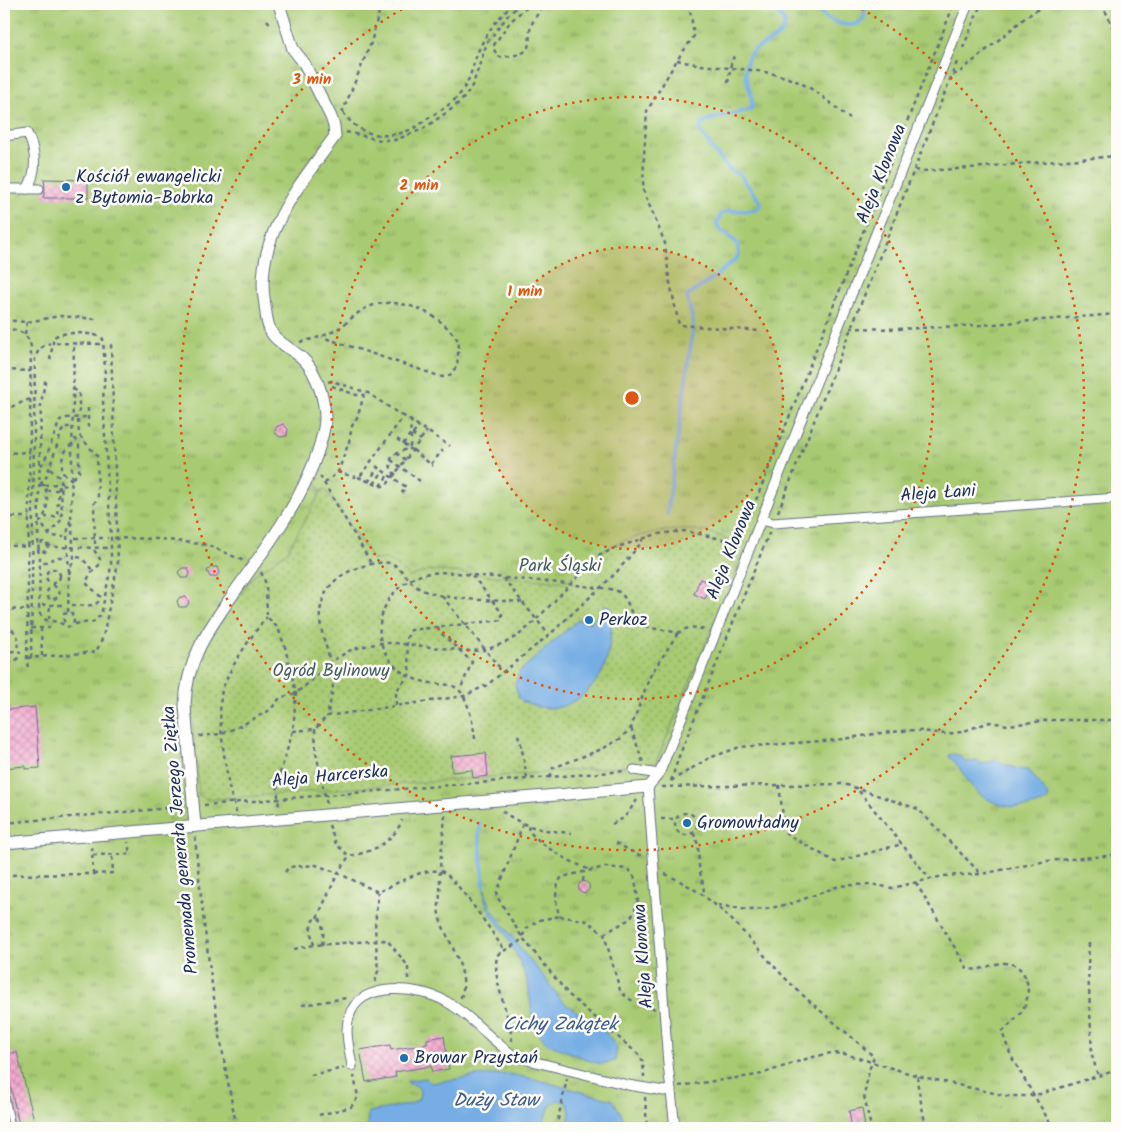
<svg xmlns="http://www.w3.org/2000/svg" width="1121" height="1132" font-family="Kalam,sans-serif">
  <defs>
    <pattern id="park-tufts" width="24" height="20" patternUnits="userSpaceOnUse" patternTransform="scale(1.25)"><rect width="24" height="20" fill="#a8ca72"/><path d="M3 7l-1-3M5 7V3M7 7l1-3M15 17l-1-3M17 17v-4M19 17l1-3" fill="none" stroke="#88a461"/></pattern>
    <pattern id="garden-dots" width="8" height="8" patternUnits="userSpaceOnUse" patternTransform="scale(1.25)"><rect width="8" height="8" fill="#a8ca72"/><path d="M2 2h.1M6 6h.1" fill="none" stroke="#88a461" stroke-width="1.8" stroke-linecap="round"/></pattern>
    <pattern id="building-cross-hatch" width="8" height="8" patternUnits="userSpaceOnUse" patternTransform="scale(1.25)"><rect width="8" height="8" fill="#f4a9cd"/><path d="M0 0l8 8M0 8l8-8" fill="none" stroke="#c58aaa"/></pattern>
  </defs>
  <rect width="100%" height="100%" fill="#fdfcf7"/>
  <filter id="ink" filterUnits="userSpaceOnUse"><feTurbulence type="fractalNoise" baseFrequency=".02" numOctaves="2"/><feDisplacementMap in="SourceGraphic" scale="10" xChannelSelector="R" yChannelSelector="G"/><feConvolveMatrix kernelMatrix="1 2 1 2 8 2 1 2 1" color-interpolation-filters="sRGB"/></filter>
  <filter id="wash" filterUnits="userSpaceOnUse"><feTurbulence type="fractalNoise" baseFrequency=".0096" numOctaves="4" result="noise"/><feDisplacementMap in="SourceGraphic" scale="20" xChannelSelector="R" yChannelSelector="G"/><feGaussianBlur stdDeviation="1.12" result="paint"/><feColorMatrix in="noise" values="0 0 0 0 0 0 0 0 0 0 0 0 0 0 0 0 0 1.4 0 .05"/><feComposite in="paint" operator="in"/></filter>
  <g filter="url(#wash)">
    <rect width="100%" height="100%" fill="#ede7ca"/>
    <rect fill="url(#park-tufts)" stroke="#627c68" x="4" y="4" width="1113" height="1124"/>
    <path fill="url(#garden-dots)" stroke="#627c68" fill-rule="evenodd" d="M314,470l6,9 -4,3 5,9 4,-2 48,71 13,-1 13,7 11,11 19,-7 137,12c9,-9 18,-19 28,-26 28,-21 93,-35 126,-20 7,3 13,9 19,13l3,8 -87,208h-17l-431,35 -8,-6 -8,-90 10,-47 15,-28 38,-54 33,-23 34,-60 -13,-6zM604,605l9,10 -5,40 -75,50 -11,-4 -3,-3 28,-51 31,-27 4,-1 8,3 8,-7z"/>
    <g fill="#76ade4" stroke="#486ea1">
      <path d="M604,605l7,1c3,12 0,22 -1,34 -1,10 -3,21 -7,30 -10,20 -31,39 -55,38 -8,0 -18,-4 -26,-7l-3,-3 -4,-13 5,-14 58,-51 4,-1 7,4c7,-3 11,-11 15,-18z"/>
      <path d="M950,754l9,1 6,7 13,-1 4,3 15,-4c10,6 21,10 32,10l20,26 -2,5c-26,12 -58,7 -77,-17 -7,-9 -12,-21 -21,-27z"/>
      <path d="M484,887l7,21 33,45 22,26 4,7 3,2c6,16 32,27 46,38 7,6 13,14 18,22l-2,13 -14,3 -10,-3 -45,-18 -5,-7 -9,-19 -4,-35 -10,-25 -12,-22 -15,-21 -6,-14z"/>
      <path d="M509,1074l25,5 79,21 9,15 3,13h-58l3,-16 -3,-9 -9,-3 -8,6 -9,22h-174l1,-16 43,-8 7,-4c4,-10 2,-15 -9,-16l-2,-3 19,-3 5,5 46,-7z"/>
    </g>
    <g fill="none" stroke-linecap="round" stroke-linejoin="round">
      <g stroke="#76ade4" stroke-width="4">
        <path d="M813,4c7,15 36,28 50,16l2,-8 -3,-8"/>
        <path d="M667,514l25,-178 1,-15 -6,-25 25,-17 25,-21 2,-4 -2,-11 -19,-15 -1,-5 4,-9 7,-3 27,-1 4,-2 2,-5 -22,-29 -10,-5 -18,-21 -11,-18 1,-4c11,-13 35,-9 51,-18 3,-17 -12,-28 -4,-50 6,-15 32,-14 37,-34 -5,-15 -21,-15 -34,-20"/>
        <polyline points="480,823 479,834 484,887"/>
      </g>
    </g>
    <g id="blocks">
      <g fill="url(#building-cross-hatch)">
        <polygon points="44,179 88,180 88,198 43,198 45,189"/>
        <polygon points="283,424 288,429 287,436 280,437 275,433 276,427"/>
        <polygon points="211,567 217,567 219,573 216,577 210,577 207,571"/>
        <polygon points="182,568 188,568 190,574 187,578 181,578 178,572"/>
        <polygon points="700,579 712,584 705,599 694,594"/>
        <polygon points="180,597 186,597 189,603 186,607 179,607 177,601"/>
        <polygon points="35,707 40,768 25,769 25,766 4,768 4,710"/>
        <polygon points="486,753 488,776 473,778 472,770 452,772 451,756"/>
        <circle cx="584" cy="887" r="5.5"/>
        <polygon points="444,1036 449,1069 432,1072 431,1066 395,1072 396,1077 366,1082 360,1050 390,1045 391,1050 427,1044 427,1039"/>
        <polygon points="17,1052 34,1120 19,1125 4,1057 4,1055"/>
        <polygon points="862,1108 865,1127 852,1128 849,1111"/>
      </g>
    </g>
  </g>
  <g filter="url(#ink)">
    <use href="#blocks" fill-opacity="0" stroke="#646f84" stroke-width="1"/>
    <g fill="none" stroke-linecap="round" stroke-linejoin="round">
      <defs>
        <polyline id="service" points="4,1089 12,1128"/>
        <g id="pedestrian">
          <path d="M4,136l23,-3c9,17 11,39 0,56"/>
          <polyline points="4,189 39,189"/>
          <polyline points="762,520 773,523 1117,498"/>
          <polyline points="634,770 659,774"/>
          <path d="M352,1066c-2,-15 -8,-34 -3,-49 11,-38 72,-30 98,-15 26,15 44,39 69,55l112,28 36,6 7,-2"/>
          <polyline points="675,1128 668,1064 648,787 659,774 692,692 968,4"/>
        </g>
        <g id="minor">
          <path d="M195,826l-10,-120c1,-49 26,-80 53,-119 34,-48 74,-99 86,-159 4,-20 -6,-56 -22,-70 -9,-8 -22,-14 -29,-23 -6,-8 -7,-21 -8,-30 -12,-66 33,-118 70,-169l-1,-10 -3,-9 -27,-54 -11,-14 -14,-45"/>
          <polyline points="4,843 648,787"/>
        </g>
      </defs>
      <use href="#service" stroke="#646f84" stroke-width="8"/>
      <use href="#pedestrian" stroke="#646f84" stroke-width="11"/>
      <use href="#minor" stroke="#646f84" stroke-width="13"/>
      <g stroke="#646f84" stroke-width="2.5" stroke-dasharray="4 4" stroke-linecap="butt">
        <polyline points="687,4 691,15 694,36 677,60 647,111 644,155 643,190 665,243 669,278 679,325 761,331"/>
        <polyline points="1101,4 1108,16 1117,39"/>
        <path d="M543,8l-13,-2 -7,4 -13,12 -15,21 -2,5 4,7 3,2c7,-1 17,-1 24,-5 8,-5 4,-18 7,-26 3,-8 9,-15 13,-21l1,-1"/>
        <polyline points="267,20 272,26"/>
        <polyline points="963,48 981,4"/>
        <path d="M677,60c39,11 81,5 119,21 20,8 37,25 54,38"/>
        <polyline points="953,75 960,72 1026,17 1046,4"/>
        <polyline points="728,83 731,64 734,56"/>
        <path d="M343,112c16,25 44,29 71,16 6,-3 12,-9 19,-13 11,-7 22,-13 29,-24 9,-12 10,-25 16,-39 7,-18 21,-36 36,-48"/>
        <polyline points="342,113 371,43 381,4"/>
        <polyline points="346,132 380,140 395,140 423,129 453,108 465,97 473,84 487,43 509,14 521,4"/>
        <polyline points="915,170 924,171 957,169 1117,156"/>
        <polyline points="4,320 27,322 60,316 96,319"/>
        <polyline points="850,328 898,329 981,325 1117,314"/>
        <path d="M4,329c13,0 24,3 27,18l-4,311 1,12"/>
        <polyline points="25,334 27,322"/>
        <path d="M300,342c13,-3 26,-6 37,-13 8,-4 14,-11 21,-16 20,-14 42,-12 63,-3 15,6 29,18 38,32l-2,24 -7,9 -8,2 -120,-40"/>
        <polyline points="56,343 101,344"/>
        <path d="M50,360l4,-23c8,-6 42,-5 49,2l2,29 -2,33 8,137v29l-10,48 -8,7 -20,2"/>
        <polyline points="4,370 31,371"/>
        <polyline points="328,382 332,381 368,393 402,416 401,420 361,475 354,477 338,472"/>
        <polyline points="332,386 356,395 365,395"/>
        <polyline points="73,389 79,392 79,413"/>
        <polyline points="88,408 88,427"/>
        <polyline points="4,410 30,399"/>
        <polyline points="402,415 450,446"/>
        <polyline points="78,420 79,435 97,456 98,497 94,504 95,544"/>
        <polyline points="412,434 421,440"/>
        <polyline points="413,434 419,426"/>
        <path d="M397,439l12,9c5,-10 -1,-19 3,-27"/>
        <polyline points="403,444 411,433"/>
        <polyline points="413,450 433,466"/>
        <polyline points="4,453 30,452"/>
        <polyline points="396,453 406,460"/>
        <polyline points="391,460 420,481"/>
        <polyline points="431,464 443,450"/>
        <polyline points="41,466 46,457 60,420 65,418 88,417"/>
        <polyline points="376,466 406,487 401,494"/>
        <path d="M396,475c-7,-6 -7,-13 -3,-20l16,-7 3,3"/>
        <polyline points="320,476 371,563"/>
        <polyline points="358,477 380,486 386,486 427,431"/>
        <polyline points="73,478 79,472 79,443 73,436"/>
        <path d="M72,480l-9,-7c-3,-13 0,-22 10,-30"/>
        <polyline points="368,482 378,468"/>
        <polyline points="325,483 338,472 349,442 352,426 357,418 365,392"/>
        <polyline points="40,484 45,480 62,431 65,427 70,427"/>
        <polyline points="374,484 383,471"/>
        <path d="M40,485h4c5,11 4,29 -4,37l10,14 14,1"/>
        <polyline points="44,485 57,484 59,486 57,517 45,517"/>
        <polyline points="62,485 69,485"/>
        <polyline points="380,486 388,475"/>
        <polyline points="46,490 59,490"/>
        <polyline points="778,512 957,62"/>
        <polyline points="750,515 954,4"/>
        <polyline points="4,517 29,517"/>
        <polyline points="48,535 62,519 61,479 49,468"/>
        <polyline points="75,538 108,538"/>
        <polyline points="114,538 161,539 208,545 244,561"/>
        <polyline points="38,544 41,403 46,377"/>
        <polyline points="47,544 48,548 45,552 39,550 38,544 43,542 52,547 111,548"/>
        <polyline points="4,545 28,547"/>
        <path d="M38,549l2,8 -1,55c5,10 9,8 18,10 4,1 8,4 13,5l4,-5 -1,-6 -2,-4 -7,2 -1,3 2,8"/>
        <polyline points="77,557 82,558 93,571"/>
        <polyline points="43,563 58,557 66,557"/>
        <circle cx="53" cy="576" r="7"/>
        <polyline points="261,572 266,584 267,617 278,628 285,647 296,693 293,731 277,783 279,809"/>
        <polyline points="69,574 74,557 71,515 74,343"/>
        <polyline points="503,578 549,635"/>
        <path d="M53,585c4,3 9,6 5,12l-6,3c-9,-4 -5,-11 1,-15z"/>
        <polyline points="442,596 504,673"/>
        <path d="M522,602c-26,-2 -62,-1 -87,-8 -7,-2 -14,-3 -20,-9 -8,-6 -13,-16 -22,-21 -8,-3 -18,-1 -26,1 -26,7 -43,19 -47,47 -2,17 11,45 13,63 1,14 -3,28 -6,41l137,-20 23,-11 62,-50 66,-61 27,-32v-3"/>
        <polyline points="42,605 65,605"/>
        <path d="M72,605c10,0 28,4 28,-9l-14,-13 4,-9 10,-10v-5l-6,-9"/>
        <polyline points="4,609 28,610"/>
        <polyline points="68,612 69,574 67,534 71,517"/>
        <polyline points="49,619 50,605"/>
        <polyline points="437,627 441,633 472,662 460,690"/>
        <polyline points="31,628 49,628 49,626"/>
        <polyline points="41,628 42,657"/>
        <path d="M4,631l7,-2c8,6 8,11 6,20"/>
        <path d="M4,648l6,4 7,-2 3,2c-1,10 -8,11 -16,12"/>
        <polyline points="27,658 96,652 103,637 118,563 111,345 107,345"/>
        <polyline points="31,658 35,357 40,348 50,343"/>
        <polyline points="396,705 396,691 410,674 406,639 411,630 502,620 502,613 472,575"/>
        <polyline points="631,728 643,762"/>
        <polyline points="315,729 316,753 327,805"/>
        <polyline points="293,731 315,729 327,716"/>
        <polyline points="518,735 521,744 527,778"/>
        <polyline points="199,736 222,734 240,726 270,710 280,698 296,693 310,682 330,662 351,650 365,646 381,643 394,643 469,651 485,650 507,642 520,634 532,624 597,557 615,548 657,534 685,531 740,543"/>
        <path d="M475,739c-1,-11 -7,-42 -16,-49 -6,-6 -13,-5 -21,-6 -21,-2 -39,-9 -51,-28 -20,-32 3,-74 38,-82 18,-4 39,0 57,2 36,3 73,6 109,11 8,1 19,1 26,4 11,5 12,20 18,28 9,11 30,10 43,14 10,-6 15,-7 27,-3"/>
        <polyline points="550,777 553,768 602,749 620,739 631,728 650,676 678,633"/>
        <polyline points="671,781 678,759 770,531"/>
        <polyline points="671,781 709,758 740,747 836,740 881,733 914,730 946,734 961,732 990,722 1008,725 1052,720 1117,720"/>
        <polyline points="779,785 785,833 835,862 902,844"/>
        <polyline points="662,787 844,784 918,809 981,874"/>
        <polyline points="859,791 930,879"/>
        <polyline points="204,805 625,771"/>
        <path d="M502,811c25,18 40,19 69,22"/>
        <circle cx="686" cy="824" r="11"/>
        <path d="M236,813c-1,-10 -5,-17 -7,-26 -4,-28 -11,-63 -8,-91 2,-19 33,-65 46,-79"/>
        <path d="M445,815c-1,18 -4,36 -5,54 -1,8 1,16 0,23 0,9 -3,18 0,27 8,23 32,56 20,80"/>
        <polyline points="661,819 675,819"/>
        <polyline points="4,823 181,807"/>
        <polyline points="523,824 496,895 522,937 569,995 639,1055 643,1062 644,1077"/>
        <polyline points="612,824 624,818 637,800"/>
        <path d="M329,825l7,19 13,12c22,-3 45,-14 53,-36"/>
        <path d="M529,826l-1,4c17,19 39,30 62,40"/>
        <path d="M693,833c8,11 4,27 7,39 2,11 5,12 3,24"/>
        <path d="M195,837c9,98 22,195 42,291"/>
        <polyline points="616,843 634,853 644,857"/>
        <polyline points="93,855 130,854 128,842"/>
        <path d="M285,872l4,-5 27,-2 22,8 40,19c17,-7 43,-24 62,-21 13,1 55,66 65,80"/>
        <polyline points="93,874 113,873 112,854"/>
        <path d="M665,874c58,25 82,65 123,107 27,27 58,50 86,76l-5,13 -5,26 7,32"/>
        <polyline points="4,875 93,874 92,845"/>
        <polyline points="583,881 584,873"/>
        <path d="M916,883l51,85c14,5 23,-5 37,-5 24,0 29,29 19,46 -5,9 -14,16 -21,23l9,24 42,72"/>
        <polyline points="718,905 748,910 767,909 793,903 839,886 870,884 892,888 943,876 981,874 1047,861 1117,855"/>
        <polyline points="317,918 338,873 349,856"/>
        <path d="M604,934l24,-14 6,-7 4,-14 -3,-20 -2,-5 -5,-5 -23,-2 -43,10c-8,9 -7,29 -2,39l27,5 17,13 16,56c8,12 22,14 35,19"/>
        <polyline points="1089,943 1088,967 1092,1055 1098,1076"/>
        <path d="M314,945l-4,-15 3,-10 4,-2 3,1c4,9 4,16 2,26"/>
        <polyline points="294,949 314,945 387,940 408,966 408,980"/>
        <polyline points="375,982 378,971 375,927 378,892"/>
        <polyline points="302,1005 347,998"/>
        <path d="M512,1041c-2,-28 -20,-58 -15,-86l22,-13 8,-14 12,-8 21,-4"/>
        <polyline points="311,1075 344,1068"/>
        <polyline points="918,1076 917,1081 926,1128"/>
        <polyline points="679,1086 758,1075 809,1058 831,1053 845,1054 918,1076 1007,1096 1025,1096 1040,1094 1117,1070"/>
        <polyline points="645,1097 647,1128"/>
        <polyline points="319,1115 351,1107 358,1097 354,1076"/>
        <polyline points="556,1128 567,1079"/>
      </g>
      <use href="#service" stroke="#fff" stroke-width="5.5"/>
      <use href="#pedestrian" stroke="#fff" stroke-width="9"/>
      <use href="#minor" stroke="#fff" stroke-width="11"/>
    </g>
  </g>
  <circle cx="632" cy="398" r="151" fill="#de5710" fill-opacity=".12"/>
  <g fill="none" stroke="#de5710" stroke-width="2.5" stroke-dasharray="2.5 5">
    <circle cx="632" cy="398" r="151"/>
    <circle cx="632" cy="398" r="301"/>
    <path d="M855 5A452 452 0 1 1 409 5"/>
  </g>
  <g fill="#1f6fb2" stroke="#fdfcf7" stroke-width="2">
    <circle cx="66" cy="187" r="5"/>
    <circle cx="589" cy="620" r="5"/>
    <circle cx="687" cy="823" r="5"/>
    <circle cx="404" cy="1058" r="5"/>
  </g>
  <g text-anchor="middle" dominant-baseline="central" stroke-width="5" stroke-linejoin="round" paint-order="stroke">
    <g font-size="18" fill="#1b2f5e" stroke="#fdfcf7">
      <text transform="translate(882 174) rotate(-68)">Aleja Klonowa</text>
      <text transform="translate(938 494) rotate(-4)">Aleja Łani</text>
      <text transform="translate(732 550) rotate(-68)">Aleja Klonowa</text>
      <text transform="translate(330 777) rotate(-5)">Aleja Harcerska</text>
      <text transform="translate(181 840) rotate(-95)">Promenada generała Jerzego Ziętka</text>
      <text transform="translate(644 956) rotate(-94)">Aleja Klonowa</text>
    </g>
    <g font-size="18" fill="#1b2f5e" stroke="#fdfcf7" text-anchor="start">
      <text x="76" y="177">Kościół ewangelicki<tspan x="76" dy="21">z Bytomia-Bobrka</tspan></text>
      <text x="599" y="620">Perkoz</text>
      <text x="697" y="823">Gromowładny</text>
      <text x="414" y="1058">Browar Przystań</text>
    </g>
    <g font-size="18" fill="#455e64" stroke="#fdfcf7">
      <text x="560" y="566">Park Śląski</text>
      <text x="331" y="671">Ogród Bylinowy</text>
    </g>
    <g font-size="19" font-style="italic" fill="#3b5b8d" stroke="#fdfcf7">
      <text x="560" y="1025">Cichy Zakątek</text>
      <text x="496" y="1101">Duży Staw</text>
    </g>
  </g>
  <circle cx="632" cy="398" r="8" fill="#de5710" stroke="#fdfcf7" stroke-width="2.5"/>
  <g font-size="15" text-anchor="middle" font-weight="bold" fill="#de5710" stroke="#fdfcf7" stroke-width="5" stroke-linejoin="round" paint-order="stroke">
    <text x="312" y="84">3 min</text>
    <text x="419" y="190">2 min</text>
    <text x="525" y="296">1 min</text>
  </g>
  <rect width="1121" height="1132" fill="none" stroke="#fdfcf7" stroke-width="20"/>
</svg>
